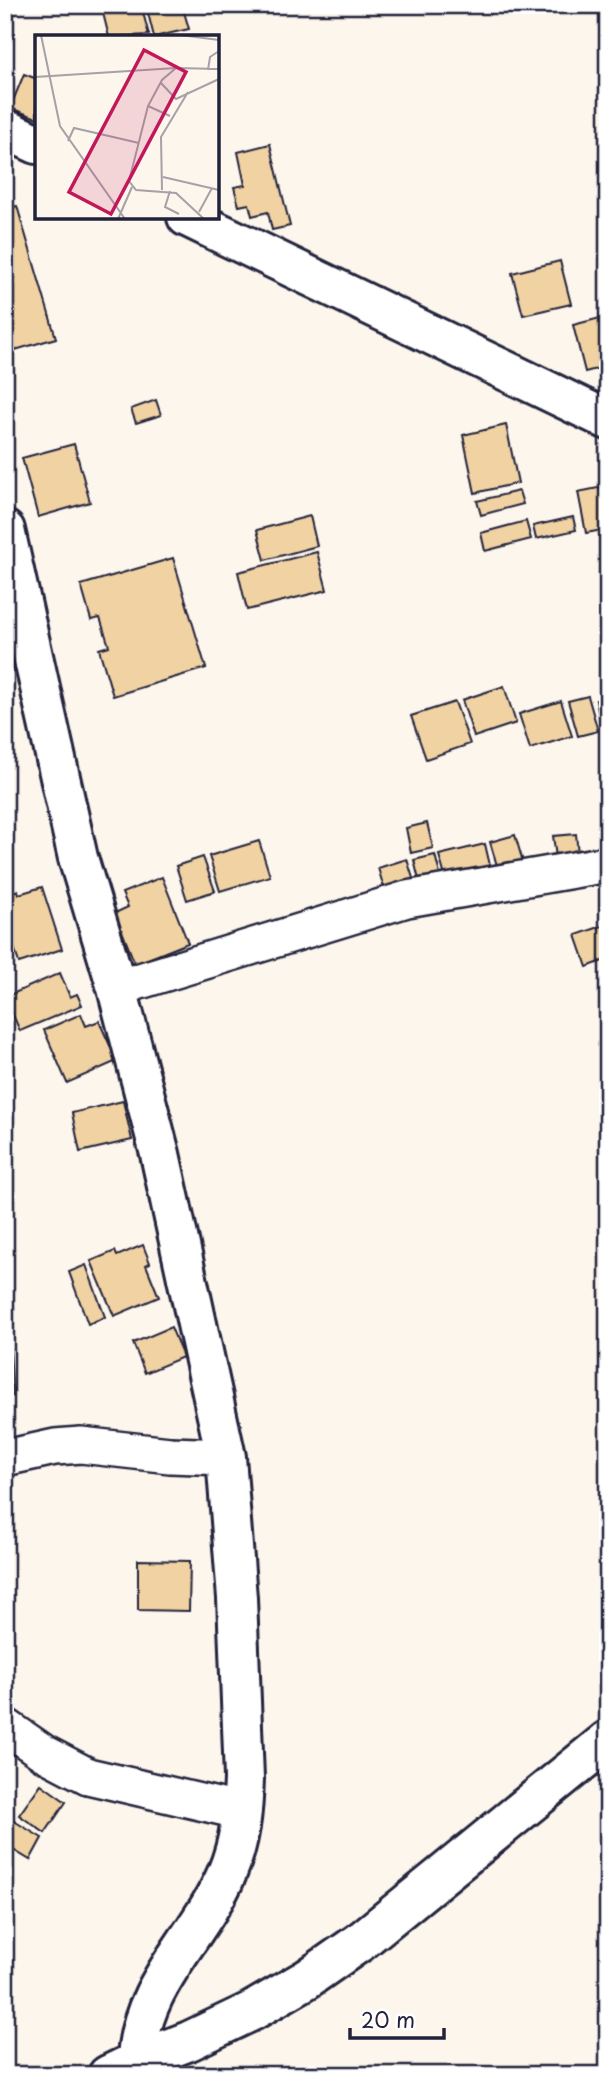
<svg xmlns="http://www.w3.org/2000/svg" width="613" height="2080" font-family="'Playpen Sans',sans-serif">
  <rect width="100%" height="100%" fill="#fcf6ed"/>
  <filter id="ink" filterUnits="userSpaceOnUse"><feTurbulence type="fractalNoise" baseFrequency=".0143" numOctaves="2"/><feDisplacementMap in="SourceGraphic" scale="14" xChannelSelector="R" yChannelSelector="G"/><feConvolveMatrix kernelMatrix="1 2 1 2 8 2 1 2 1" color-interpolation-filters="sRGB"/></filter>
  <g filter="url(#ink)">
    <g fill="#f0d2a3" stroke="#22223b" stroke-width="2">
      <polygon points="101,5 141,5 149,35 109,37"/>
      <polygon points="146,5 182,5 189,29 154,37"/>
      <polygon points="24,74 37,79 37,118 10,108"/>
      <polygon points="270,144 290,226 272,230 268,212 252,216 249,204 239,206 234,187 245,185 238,152"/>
      <polygon points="17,206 56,338 5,353 5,209"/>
      <polygon points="560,261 571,304 523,315 512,273"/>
      <polygon points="608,316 608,366 585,372 573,325"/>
      <polygon points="156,400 161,415 136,423 131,409"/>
      <polygon points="506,425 518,483 475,493 463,435"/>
      <polygon points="74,444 90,502 38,517 22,458"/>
      <polygon points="608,486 608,529 586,533 578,492"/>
      <polygon points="519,491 523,504 481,515 477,501"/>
      <polygon points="310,516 317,546 265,560 257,530"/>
      <polygon points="573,517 576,530 536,539 533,526"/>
      <polygon points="526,521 531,539 485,551 481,533"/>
      <polygon points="317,552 327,590 247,610 238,572"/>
      <polygon points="173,558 206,668 113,696 99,649 109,646 100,618 91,620 81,585"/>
      <polygon points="504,686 516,723 474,737 462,700"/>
      <polygon points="588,696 598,731 578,736 568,701"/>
      <polygon points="608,697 608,724 601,725 596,700"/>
      <polygon points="561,701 572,736 530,749 519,714"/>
      <polygon points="455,702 470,744 426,759 411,716"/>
      <polygon points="427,823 433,848 411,853 406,828"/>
      <polygon points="576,834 578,854 556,857 553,836"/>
      <polygon points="515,835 523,862 498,869 490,842"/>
      <polygon points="259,841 270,876 220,891 209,856"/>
      <polygon points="485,844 491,870 446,880 439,855"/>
      <polygon points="435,855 442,882 421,888 414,860"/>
      <polygon points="203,857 215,891 187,900 176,866"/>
      <polygon points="407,859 416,888 387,898 378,868"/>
      <polygon points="162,877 188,943 135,964 115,913 128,907 122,893"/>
      <polygon points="42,887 62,949 19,963 5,919 5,895 18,890 19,894"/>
      <polygon points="608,924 608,959 587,967 576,935"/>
      <polygon points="60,973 70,997 77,994 82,1005 20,1031 5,997"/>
      <polygon points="81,1014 86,1026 99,1021 117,1061 67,1083 44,1030"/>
      <polygon points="123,1101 132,1140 80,1152 72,1113"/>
      <polygon points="143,1245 150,1263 146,1265 159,1297 114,1316 91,1261 115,1251 117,1256"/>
      <polygon points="86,1265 105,1317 88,1324 69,1272"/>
      <polygon points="171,1327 183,1357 145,1373 133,1343"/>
      <polygon points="5,1349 10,1349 13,1396 5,1397"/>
      <polygon points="138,1560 190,1561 189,1611 138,1610"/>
      <polygon points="41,1784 66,1802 45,1833 19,1815"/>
      <polygon points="14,1821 42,1838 30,1860 5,1845 5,1835"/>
    </g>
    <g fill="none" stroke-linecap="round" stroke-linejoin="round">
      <defs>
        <g id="street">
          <polyline points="117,988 407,899 608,864"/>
          <polyline points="5,1458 55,1447 81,1445 170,1455 226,1457"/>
          <polyline points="5,1726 44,1753 88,1776 243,1812"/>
        </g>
        <g id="secondary">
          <polyline points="5,129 37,144"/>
          <polyline points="187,217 608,420"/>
          <path d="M5,530l73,328 39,130 43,166 66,303 11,141 7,180c-1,33 -4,64 -17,95 -28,66 -88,112 -90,188l-29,14"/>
          <polyline points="137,2061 189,2041 252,2011 307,1979 360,1942 608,1740"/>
        </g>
      </defs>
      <use href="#street" stroke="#22223b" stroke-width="40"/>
      <use href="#secondary" stroke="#22223b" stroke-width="44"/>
      <use href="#street" stroke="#fff" stroke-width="35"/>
      <use href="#secondary" stroke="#fff" stroke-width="38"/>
    </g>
  </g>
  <g transform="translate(35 35)">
    <rect width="184" height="184" fill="#fcf6ed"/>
    <path fill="none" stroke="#a5a1a6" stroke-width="2" d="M6,0l19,91 65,93M145,0l39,5M173,35l2,-13 9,-6M0,42l141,-9M125,47l16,17 43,-20M113,71l22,10M33,106l6,-13 65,15M128,142l56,13M127,155l-1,-53 27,-45M135,156l-5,16 14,7M164,177l13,-24M83,184l14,-32M169,184l-28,-26 -40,-3 -7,-9 19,-75 14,-26 14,-12 43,1"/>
    <path fill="#c2185b" fill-opacity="0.15" stroke="#c2185b" stroke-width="3.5" d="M109,15l42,22 -75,142 -42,-22z"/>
    <rect width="184" height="184" fill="none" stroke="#22223b" stroke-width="3.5"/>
  </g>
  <rect width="613" height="2080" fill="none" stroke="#fff" stroke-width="28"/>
  <rect x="14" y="14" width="585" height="2052" fill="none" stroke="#22223b" stroke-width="2.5" filter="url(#ink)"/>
  <path d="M350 2028v10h94v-10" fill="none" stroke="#22223b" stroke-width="3.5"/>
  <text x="361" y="2028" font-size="21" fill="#22223b" stroke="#ffffff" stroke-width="5" paint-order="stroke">20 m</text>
</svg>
